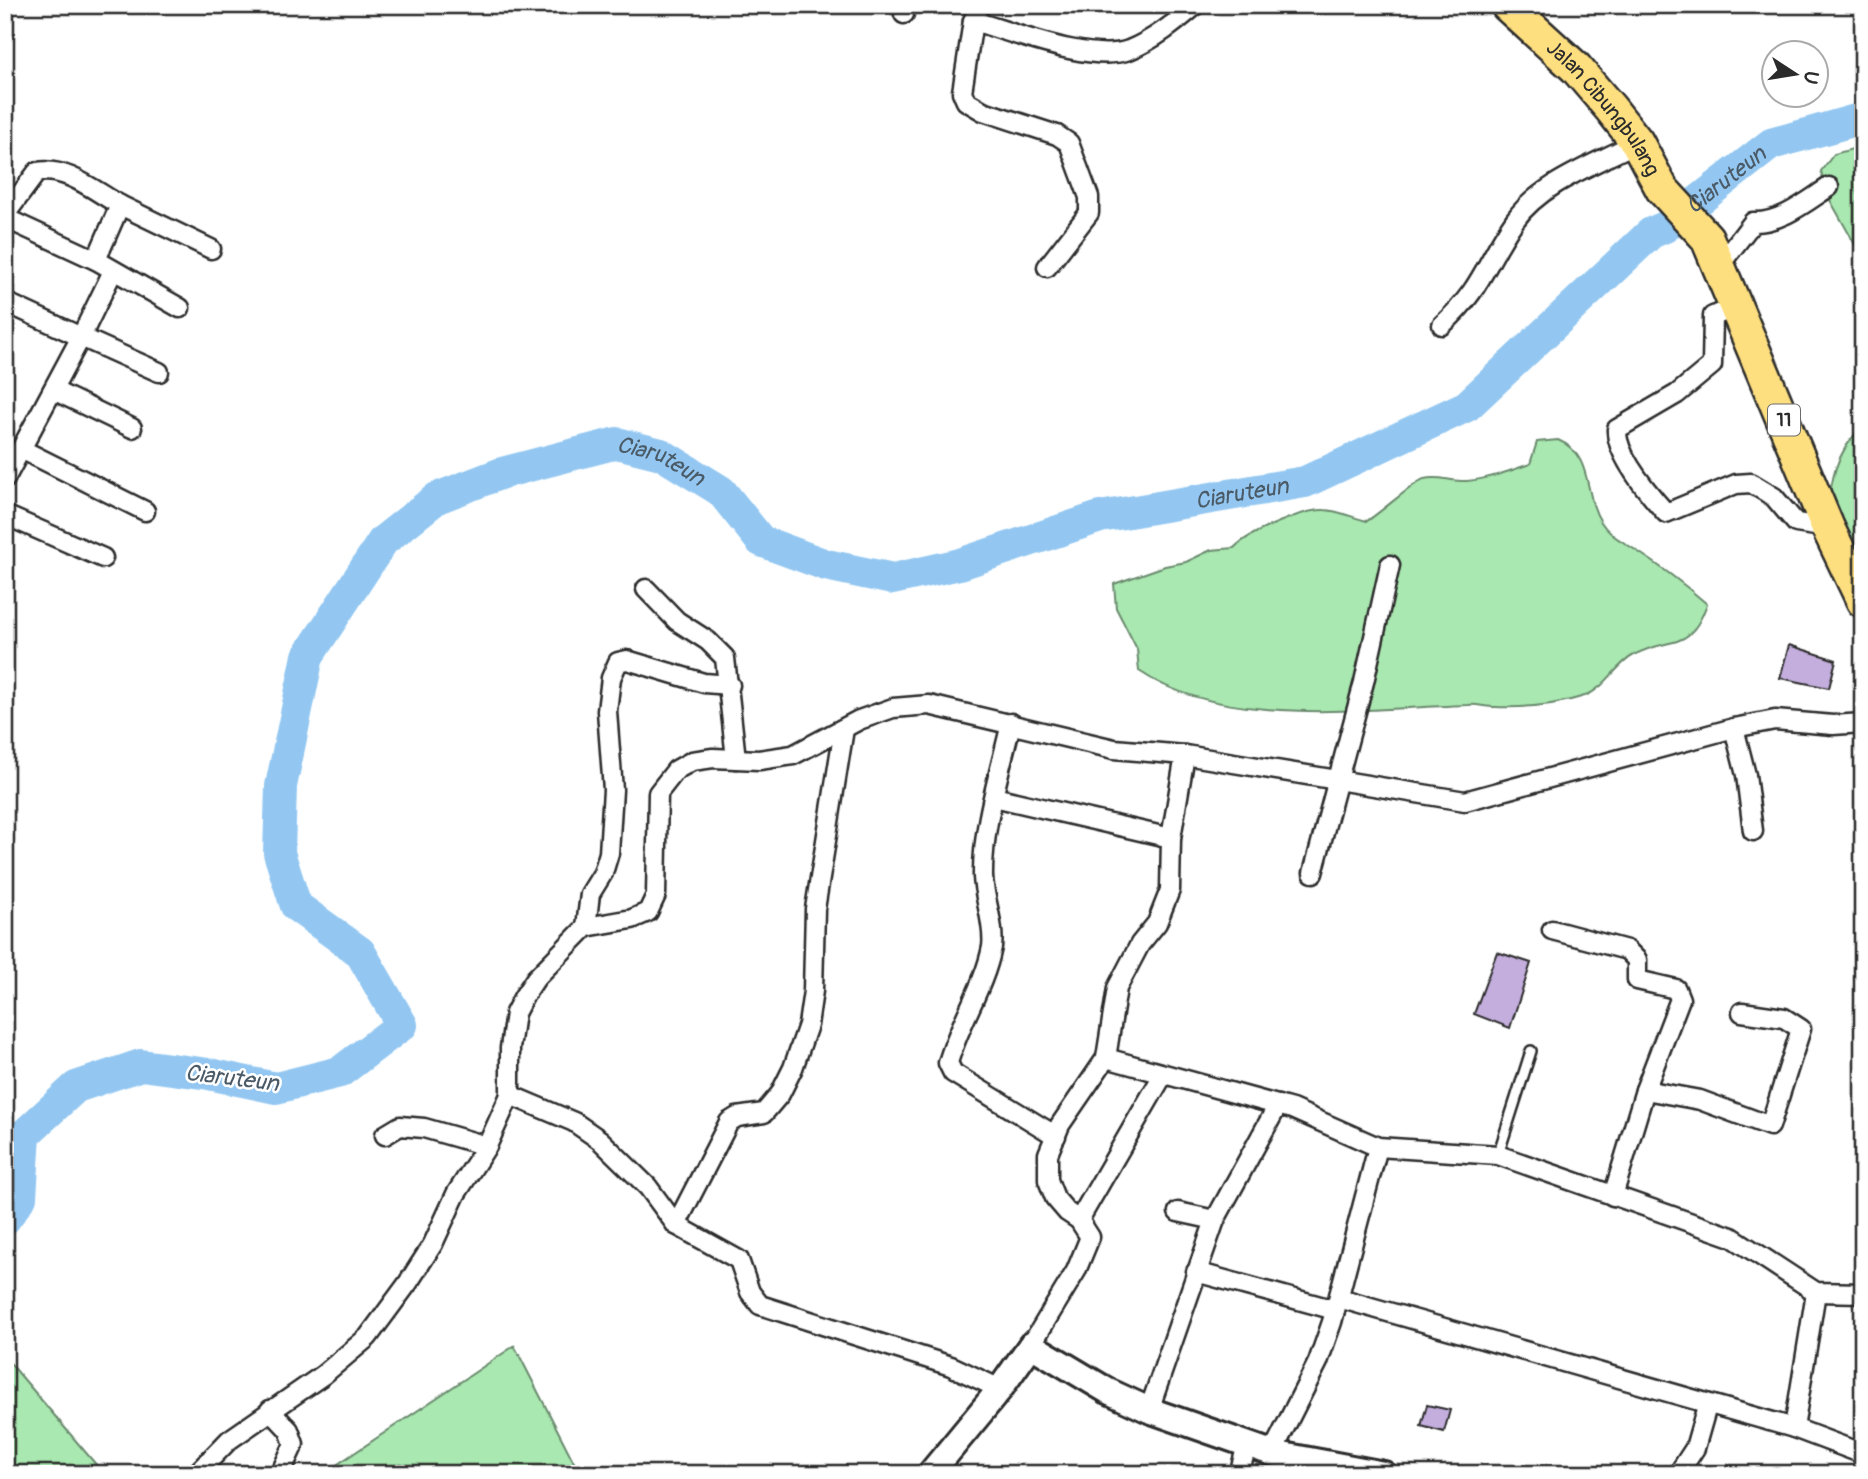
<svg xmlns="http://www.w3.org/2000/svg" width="1868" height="1479" font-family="Pangolin,sans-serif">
  <rect width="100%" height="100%" fill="#fff"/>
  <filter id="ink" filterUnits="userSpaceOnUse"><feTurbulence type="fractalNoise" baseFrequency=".0143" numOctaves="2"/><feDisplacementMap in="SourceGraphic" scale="14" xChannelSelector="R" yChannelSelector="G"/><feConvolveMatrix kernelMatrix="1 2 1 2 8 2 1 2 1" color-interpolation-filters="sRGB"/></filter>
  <g filter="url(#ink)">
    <g fill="#a9e8b0" stroke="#6a8a6e" stroke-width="2">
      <polygon points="1863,146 1863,266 1861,255 1826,193 1821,171 1834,154"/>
      <path d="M1858,431l5,1v136l-35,-57c3,-32 8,-56 30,-80z"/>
      <path d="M1558,440c36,15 25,55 43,82 8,13 21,19 33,27 25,16 50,35 73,55 -18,50 -36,31 -73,51 -19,10 -28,33 -49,41 -28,9 -61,12 -90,11 -9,0 -18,-3 -27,-2 -97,3 -245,24 -329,-34l-2,-22 -21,-41 -2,-24 51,-18 21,-4 25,-12 23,-2c14,-15 70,-39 90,-38 14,0 29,8 43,11 13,-8 50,-41 57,-42 15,-4 28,3 43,2 21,-2 43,-10 63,-17l7,-22z"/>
      <polygon points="514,1345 580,1474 323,1474 514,1346"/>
      <polygon points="5,1357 104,1474 5,1474"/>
    </g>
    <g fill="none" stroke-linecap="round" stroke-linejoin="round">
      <path stroke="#93c7f1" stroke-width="32" id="s1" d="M5,1219l16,-22 4,-63 51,-47 65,-22 68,9 67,14 64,-16 62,-47 -42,-73 -64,-46 -17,-53 2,-67 27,-130 75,-115 54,-43 65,-25 115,-30 44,11 60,37 40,50 65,24 67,14 67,-15 140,-47 205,-35 162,-76 184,-173 14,-6 106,-83 92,-26"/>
    </g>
    <g fill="#c4aede" stroke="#2b2b2b" stroke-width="2">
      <polygon points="1789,645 1836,660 1829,688 1780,678"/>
      <polygon points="1497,952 1531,963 1510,1028 1474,1014"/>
      <polygon points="1427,1405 1450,1410 1444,1432 1421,1426"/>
    </g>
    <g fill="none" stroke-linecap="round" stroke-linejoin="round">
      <defs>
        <polyline id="lane" points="1498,1155 1531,1051"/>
        <g id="street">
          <polyline points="980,5 973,21 962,92 966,101 983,111 1057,135 1069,143 1089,197 1089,213 1047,267"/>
          <polyline points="904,14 906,5"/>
          <path d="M973,21c40,11 118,43 156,29 25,-10 47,-28 67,-45"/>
          <polyline points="120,205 211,249"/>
          <path d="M5,215l32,-43c29,-6 59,20 83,33l-24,55"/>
          <polyline points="5,218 96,260 180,308"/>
          <path d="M1719,266l34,-44c28,1 53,-20 76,-35"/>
          <polyline points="113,271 81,337 159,372"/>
          <polyline points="5,302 81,337 5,479"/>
          <path d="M1738,307l-25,9 -1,49 -35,29 -60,35c-2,25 33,66 49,84l70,-29 15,-1 23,14 22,26 32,5"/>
          <path d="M1442,325c41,-37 44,-64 73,-105 27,-38 82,-56 122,-78"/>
          <polyline points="53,390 132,428"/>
          <polyline points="21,449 145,511"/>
          <polyline points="5,515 103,558"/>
          <polyline points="646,589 677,621 708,641 725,658 736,759"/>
          <path d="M1011,723c-11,50 -29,103 -28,154 1,22 12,48 9,70 -8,41 -33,76 -44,116l5,10 103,63"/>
          <polyline points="1734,728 1746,775 1753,831"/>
          <polyline points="994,797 1171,838"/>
          <polyline points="1313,873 1364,682 1390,565"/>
          <polyline points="586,927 590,894 603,873 609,853 613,790 607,711 611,678 618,662 627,660 704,683 730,685"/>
          <polyline points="1552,930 1627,950 1637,960 1637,980 1676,989 1680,999 1645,1090 1613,1196"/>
          <polyline points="1106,1058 1292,1109 1378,1147 1498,1155 1732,1237 1816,1292 1863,1293"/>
          <polyline points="1645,1090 1700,1100 1770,1126 1801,1029 1784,1018 1742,1012"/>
          <polyline points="510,1095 574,1122 600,1140 648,1187 676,1225 739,1260 750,1292 760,1305 951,1366 1000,1389"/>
          <polyline points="385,1135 400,1126 424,1128 487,1146"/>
          <polyline points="1079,1220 1163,1075"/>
          <polyline points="1215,1220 1278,1105"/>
          <polyline points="676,1225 729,1122 737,1117 764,1113 780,1094 793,1068 808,1025 813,991 815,909 844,729"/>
          <polyline points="1196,1272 1335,1310"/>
          <polyline points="1339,1298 1794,1428 1863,1454"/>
          <polyline points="1031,1345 1076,1271 1090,1237 1079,1220 1067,1212 1055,1198 1048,1180 1048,1154 1060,1125 1106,1058 1117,988 1140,944 1157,923 1170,890 1171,838 1185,755"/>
          <polyline points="270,1410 289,1430 294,1444 280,1474"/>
          <polyline points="1149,1410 1215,1220 1178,1212"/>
          <polyline points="1794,1428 1816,1292"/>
          <polyline points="1272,1453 1318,1362 1332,1322 1378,1147"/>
          <polyline points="196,1474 229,1440 323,1375 368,1337 408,1283 433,1244 456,1194 487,1146 510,1095 510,1048 515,1013 524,996 536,978 586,927 632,919 648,912 656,895 658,793 676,770 692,761 713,758 759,760 793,755 859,720 893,708 929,705 1114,749 1185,755 1465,801 1734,728 1775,720 1833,725 1863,723"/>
          <polyline points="1239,1474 1247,1445"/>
          <polyline points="1678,1474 1695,1448 1707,1406"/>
        </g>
        <polyline id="secondary" points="930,1474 1000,1389 1031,1345 1108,1391 1149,1410 1272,1453 1384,1474"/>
        <g id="highway">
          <path id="s2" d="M1507,5l69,63 35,41 26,33 25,47 45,49 121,290 35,73"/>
        </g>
      </defs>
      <use href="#lane" stroke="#2b2b2b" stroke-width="14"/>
      <use href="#street" stroke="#2b2b2b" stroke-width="23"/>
      <use href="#secondary" stroke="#2b2b2b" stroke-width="30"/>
      <use href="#highway" stroke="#2b2b2b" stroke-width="37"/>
      <use href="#lane" stroke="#fff" stroke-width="9"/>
      <use href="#street" stroke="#fff" stroke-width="18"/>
      <use href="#secondary" stroke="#fff" stroke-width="24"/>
      <use href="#highway" stroke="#fedf80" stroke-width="32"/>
    </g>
  </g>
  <g text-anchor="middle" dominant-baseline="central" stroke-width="5" stroke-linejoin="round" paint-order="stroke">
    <rect fill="#fff" stroke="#6b6b6b" stroke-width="2" x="1768" y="404.5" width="32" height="31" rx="5"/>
    <g font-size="19" font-weight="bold" fill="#2b2b2b">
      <text x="1784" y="420">11</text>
    </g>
    <g font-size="21" fill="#2b2b2b" stroke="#fff">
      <text stroke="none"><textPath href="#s2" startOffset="142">Jalan Cibungbulang</textPath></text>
    </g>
    <g font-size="23" font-style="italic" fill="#4a5a66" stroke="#fff">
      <text stroke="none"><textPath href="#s1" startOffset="2588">Ciaruteun</textPath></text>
      <text stroke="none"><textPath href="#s1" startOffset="1370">Ciaruteun</textPath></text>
      <text stroke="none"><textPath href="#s1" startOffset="2000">Ciaruteun</textPath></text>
      <text transform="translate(232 1078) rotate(7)">Ciaruteun</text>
    </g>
  </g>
  <rect width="1868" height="1479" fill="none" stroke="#fff" stroke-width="28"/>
  <rect x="14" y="14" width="1840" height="1451" fill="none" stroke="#2b2b2b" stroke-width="2.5" filter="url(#ink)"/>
  <g transform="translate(1795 74) rotate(102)"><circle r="33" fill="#ffffff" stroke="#aaaaaa" stroke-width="2"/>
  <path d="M0-5L12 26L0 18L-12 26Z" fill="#2b2b2b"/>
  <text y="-10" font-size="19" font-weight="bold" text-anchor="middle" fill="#2b2b2b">U</text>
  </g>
</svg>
